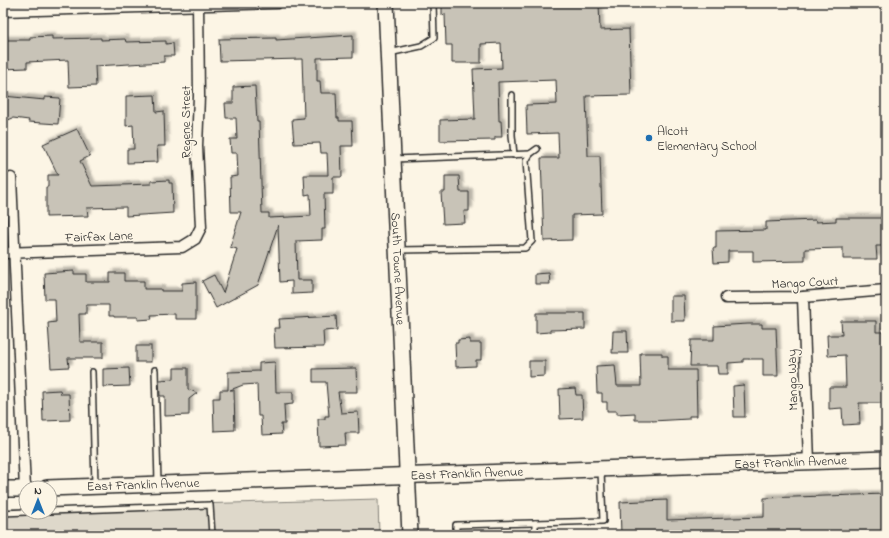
<svg xmlns="http://www.w3.org/2000/svg" width="889" height="538" font-family="'Indie Flower',sans-serif">
  <defs>
    <filter id="shadow"><feDropShadow dx="3.5" dy="-3.5" stdDeviation="1" flood-color="#0004"/></filter>
  </defs>
  <rect width="100%" height="100%" fill="#fcf5e5"/>
  <filter id="ink" filterUnits="userSpaceOnUse"><feTurbulence type="fractalNoise" baseFrequency=".025" numOctaves="2"/><feDisplacementMap in="SourceGraphic" scale="8" xChannelSelector="R" yChannelSelector="G"/><feConvolveMatrix kernelMatrix="1 2 1 2 8 2 1 2 1" color-interpolation-filters="sRGB"/></filter>
  <g filter="url(#ink)">
    <polygon fill="#ded8ca" stroke="#84827a" points="378,499 379,535 3,535 3,509 26,509 26,512 50,512 50,508"/>
    <g fill="#c8c3b7" stroke="#2b2b2b" filter="url(#shadow)">
      <polygon points="442,3 599,3 600,30 629,29 631,95 586,96 588,156 600,156 602,214 572,215 572,240 544,241 541,158 559,158 558,133 527,134 526,105 557,104 556,80 498,82 499,121 501,121 502,137 495,137 495,140 440,141 440,120 475,119 473,69 502,68 501,43 481,44 481,63 452,63 452,45 446,45 445,14 442,15"/>
      <polygon points="353,35 353,57 317,58 317,81 320,81 321,93 336,93 337,118 339,118 339,121 352,121 353,146 341,146 342,177 333,177 333,194 324,194 325,229 322,229 322,240 296,241 297,280 312,280 312,293 292,294 292,281 280,282 278,225 258,285 216,308 202,281 214,275 223,293 237,249 230,247 241,212 231,212 230,177 238,176 237,153 231,153 230,139 237,139 236,118 226,118 225,103 233,103 233,87 255,86 257,122 259,122 262,213 269,213 269,218 311,216 310,194 305,195 304,175 328,175 327,153 321,153 320,143 294,144 292,119 304,118 302,59 220,61 219,39 276,38 276,40"/>
      <polygon points="52,36 52,39 101,38 101,40 125,39 126,42 166,41 166,44 173,43 174,56 164,56 164,62 95,66 96,86 69,87 68,60 27,62 27,68 3,69 3,40 30,40 30,37"/>
      <polygon points="155,95 156,112 164,111 165,146 157,146 158,162 127,163 127,149 134,149 133,125 126,126 126,96"/>
      <polygon points="3,96 45,100 45,97 60,98 58,124 28,122 29,120 13,118 3,122"/>
      <polygon points="77,129 90,156 80,161 92,186 151,184 151,181 169,180 169,183 172,183 173,213 126,216 126,207 87,208 88,216 46,217 46,187 48,187 48,175 58,175 43,144"/>
      <polygon points="445,176 459,176 460,192 469,192 469,211 464,211 465,223 443,224 441,192 445,192"/>
      <polygon points="836,218 886,218 886,246 876,246 877,259 843,259 843,248 805,249 805,261 753,262 753,251 728,251 728,262 714,263 713,248 716,248 716,231 766,230 766,222 815,220 816,222 836,221"/>
      <polygon points="74,271 74,274 86,274 86,282 110,282 110,273 124,273 124,281 144,281 144,289 161,289 161,291 182,291 182,283 196,282 196,319 175,319 175,314 151,315 152,319 138,320 138,317 114,317 114,316 109,316 109,305 86,305 86,314 79,314 80,342 103,342 103,358 68,358 69,367 51,368 48,323 56,322 55,299 45,299 44,273"/>
      <polygon points="549,273 550,284 535,284 535,274"/>
      <polygon points="671,296 684,296 685,321 671,321"/>
      <polygon points="536,313 585,313 585,329 550,330 550,332 536,333"/>
      <polygon points="336,316 337,330 323,331 324,347 275,348 274,328 280,328 279,319"/>
      <polygon points="841,321 876,321 876,332 886,332 886,403 859,403 860,424 843,425 842,408 829,409 829,387 846,387 845,355 828,356 827,335 842,335"/>
      <polygon points="748,324 762,324 762,328 776,328 778,376 763,376 763,359 743,359 743,362 728,363 728,374 718,374 717,366 690,366 691,340 714,340 714,326"/>
      <polygon points="613,331 627,331 628,353 612,353"/>
      <polygon points="470,339 470,343 481,343 481,360 476,360 476,366 456,367 455,343 458,343 458,340"/>
      <rect x="136" y="346" width="15" height="16"/>
      <polygon points="640,353 662,353 662,356 668,356 668,370 696,370 697,416 689,416 689,419 652,421 652,420 635,420 635,413 617,414 617,411 607,411 607,402 602,402 602,393 597,393 596,366 615,365 617,386 641,386"/>
      <polygon points="529,361 545,361 545,376 529,377"/>
      <polygon points="275,362 276,392 293,392 293,404 284,405 285,424 281,424 282,434 262,435 261,416 258,416 257,384 243,385 230,390 234,390 235,430 214,431 213,398 220,398 220,390 228,390 228,372 259,371 259,363"/>
      <polygon points="129,368 130,386 103,387 103,369"/>
      <polygon points="174,368 188,368 188,389 197,393 189,399 189,415 165,416 165,396 160,396 159,380 174,379"/>
      <polygon points="356,368 357,392 338,392 341,413 358,412 359,433 345,433 346,445 319,446 318,419 325,419 325,416 329,416 327,394 326,382 313,382 313,369"/>
      <polygon points="744,385 745,417 734,417 733,386"/>
      <polygon points="575,388 576,395 582,395 583,418 560,419 559,389"/>
      <polygon points="60,390 61,394 69,394 70,420 43,421 42,391"/>
      <polygon points="886,494 886,535 621,535 620,502 667,500 667,520 764,517 764,498"/>
    </g>
    <g fill="none" stroke-linecap="round" stroke-linejoin="round">
      <defs>
        <g id="lane">
          <polyline points="389,53 421,46 434,38 433,3"/>
          <polyline points="512,95 512,135 514,155"/>
          <polyline points="394,159 530,154"/>
          <polyline points="398,250 525,248 532,241 526,161 530,154 537,149"/>
          <polyline points="155,370 158,483"/>
          <polyline points="92,372 95,485"/>
          <polyline points="50,511 210,505 212,535"/>
          <polyline points="3,513 26,512"/>
          <polyline points="456,535 456,525 535,523"/>
          <polyline points="535,535 535,523 603,521 601,471"/>
        </g>
        <g id="street">
          <polyline points="3,11 277,3"/>
          <polyline points="11,178 25,489"/>
          <polyline points="3,253 182,247 195,239 201,227 197,146 199,96 198,3"/>
          <polyline points="803,297 809,462"/>
          <polyline points="726,298 803,297 886,290"/>
        </g>
        <g id="secondary">
          <path id="s1" d="M386,3l24,532"/>
          <path id="s2" d="M47,488l839,-29"/>
          <polyline points="3,489 26,489"/>
        </g>
      </defs>
      <use href="#lane" stroke="#2b2b2b" stroke-width="8"/>
      <use href="#street" stroke="#2b2b2b" stroke-width="13"/>
      <use href="#secondary" stroke="#2b2b2b" stroke-width="18"/>
      <use href="#lane" stroke="#fcf5e5" stroke-width="5"/>
      <use href="#street" stroke="#fcf5e5" stroke-width="10"/>
      <use href="#secondary" stroke="#fcf5e5" stroke-width="15"/>
    </g>
  </g>
  <circle fill="#1f6fb2" stroke="#fcf5e5" stroke-width="1.5" cx="649" cy="138" r="4"/>
  <g text-anchor="middle" dominant-baseline="central" stroke-width="3.5" stroke-linejoin="round" paint-order="stroke">
    <g font-size="13" fill="#2b2b2b" stroke="#fcf5e5">
      <text transform="translate(186 122) rotate(-90)">Regene Street</text>
      <text transform="translate(99 237) rotate(-2)">Fairfax Lane</text>
      <text stroke="none"><textPath href="#s1" startOffset="266">South Towne Avenue</textPath></text>
      <text transform="translate(805 283) rotate(-3)">Mango Court</text>
      <text transform="translate(793 380) rotate(-92)">Mango Way</text>
      <text stroke="none"><textPath href="#s2" startOffset="744">East Franklin Avenue</textPath></text>
      <text stroke="none"><textPath href="#s2" startOffset="420">East Franklin Avenue</textPath></text>
      <text stroke="none"><textPath href="#s2" startOffset="96">East Franklin Avenue</textPath></text>
    </g>
    <g font-size="13" fill="#2b2b2b" stroke="#fcf5e5" text-anchor="start">
      <text x="657" y="131">Alcott<tspan x="657" dy="15">Elementary School</tspan></text>
    </g>
  </g>
  <rect width="889" height="538" fill="none" stroke="#fcf5e5" stroke-width="16"/>
  <rect x="8" y="8" width="873" height="522" fill="none" stroke="#2b2b2b" stroke-width="1.5" filter="url(#ink)"/>
  <g transform="translate(38 500)"><circle r="19" fill="#fcf5e5" stroke="#a8a49b"/>
  <path d="M0-3L7 15L0 10L-7 15Z" fill="#1f6fb2"/>
  <text y="-6" font-size="11" font-weight="bold" text-anchor="middle" fill="#2b2b2b">N</text>
  </g>
</svg>
